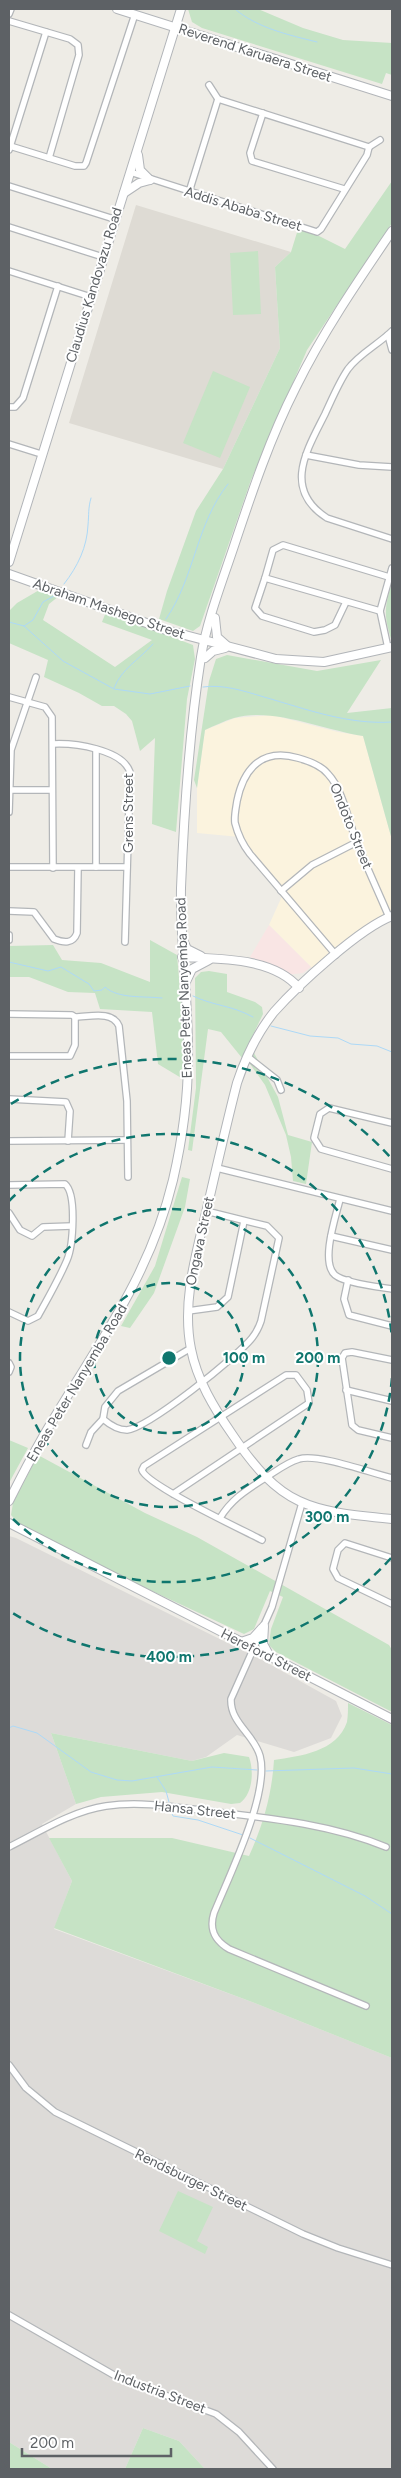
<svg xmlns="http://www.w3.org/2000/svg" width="401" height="2478" font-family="Figtree,sans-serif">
  <rect width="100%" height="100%" fill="#eeece6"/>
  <polygon fill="#fbf3de" points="272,715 338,732 363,736 392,840 392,916 316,972 269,925 283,894 240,837 197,833 197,788 205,730 235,718"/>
  <polygon fill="#dddbd8" points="9,1536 16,1538 262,1660 336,1701 342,1716 331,1738 294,1752 237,1735 206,1757 192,1761 51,1733 76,1804 42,1824 72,1881 54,1929 252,2002 392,2058 392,2469 205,2469 179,2441 143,2428 125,2469 52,2469 9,2442"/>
  <polygon fill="#dedbd4" points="136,205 291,252 275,267 280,348 223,469 69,423"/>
  <polygon fill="#f9e5e4" points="269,925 311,967 303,973 286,975 250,957"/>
  <g fill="#c6e3c5">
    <polygon points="188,9 258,9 303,28 343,40 392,43 392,75 386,73 382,84 202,28 192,22"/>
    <polygon points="392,181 392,223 307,350 251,480 200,626 193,631 159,619 167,591 196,511 223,469 280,348 275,267 291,252 299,226 345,249"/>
    <polygon points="258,251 261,314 233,315 230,253"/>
    <polygon points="213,371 250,387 220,458 183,443"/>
    <path d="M392,583v56h-1c-7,-23 -7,-32 1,-56z"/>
    <polygon points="41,589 59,596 49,604 43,620 115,667 152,640 102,622 106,612 193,645 195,659 187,699 176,832 152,824 155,738 140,751 132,721 126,714 114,706 102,706 79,693 44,677 48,660 9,643 9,611 17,603"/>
    <path d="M227,655l90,16 64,-11 -34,53 45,-5v132l-29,-104c-40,-6 -90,-29 -129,-18 -10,3 -20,8 -29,12l-8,58 -3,-8 15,-99 7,-22z"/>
    <polygon points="150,940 177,955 183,1023 183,1079 158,1064 152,1012 100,1009 95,993 68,992 29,977 9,977 9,946 53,945 62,960 101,963 150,982"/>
    <polygon points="209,971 227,974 227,992 255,1002 262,1007 263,1014 242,1058 221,1032 208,1029 192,1151 188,1150 196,1088 195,978 201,972"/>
    <polygon points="254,1053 278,1097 288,1135 312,1142 306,1184 293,1181 291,1157 286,1135 265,1085 250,1064"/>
    <polygon points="182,1177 190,1179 185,1207 154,1293 130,1328 121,1326 155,1266"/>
    <polygon points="9,1440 28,1448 9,1483"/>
    <polygon points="38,1455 145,1513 197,1537 389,1645 392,1650 392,1712 276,1652 269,1645 271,1629 283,1597 270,1591 254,1629 244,1634 90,1562 20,1525 11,1515 13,1503"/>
    <path d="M348,1703l44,22v333l-140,-56 -198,-74 18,-47 -23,-43h123l77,18c14,-31 23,-62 25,-96 26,-4 63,-8 73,-38 1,-6 1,-13 1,-19z"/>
    <path d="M51,1733l141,28 32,-8 25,4c5,13 4,37 -9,46l-9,1 -69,-12 -61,5 -25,7z"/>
    <polygon points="178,2191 213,2207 197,2241 208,2247 205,2254 159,2231"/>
    <polygon points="143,2428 179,2441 205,2469 125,2469"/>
    <polygon points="9,2442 52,2469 9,2469"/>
  </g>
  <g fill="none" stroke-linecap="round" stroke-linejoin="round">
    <g stroke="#add9f7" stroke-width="1">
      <path d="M235,9c22,19 54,26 82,33"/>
      <path d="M64,584c14,-18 23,-37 24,-59 1,-10 0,-17 3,-27"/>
      <path d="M166,619c29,-42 30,-95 62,-135"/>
      <polyline points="9,622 24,626 63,661 114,689 150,694 190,686"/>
      <polyline points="24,626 33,620 43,602 54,596"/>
      <path d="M203,687c20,-3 41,4 61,10 42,12 84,28 128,25"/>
      <path d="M114,688c8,-20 25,-28 39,-44"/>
      <path d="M9,962l39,9 13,-4 28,17 5,7 8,-1 3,-3c13,12 39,9 57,11"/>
      <path d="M193,996c21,10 38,9 60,21"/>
      <polyline points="271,1026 310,1036 338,1038 351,1044 377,1046 392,1052"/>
      <polyline points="9,1728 13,1726 37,1733 91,1772 117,1780 132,1781 212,1767 257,1770"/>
      <polyline points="266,1771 354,1768 392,1774"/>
      <polyline points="157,1777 166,1791 169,1802"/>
      <polyline points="171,1811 173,1816 198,1820 243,1835"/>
      <polyline points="250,1838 365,1896 392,1914"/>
    </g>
    <defs>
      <g id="street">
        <polyline points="9,14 11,9"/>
        <polyline points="9,21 70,39 78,45 79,55 49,158"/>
        <polyline points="209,85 218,99"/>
        <polyline points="263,113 250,153 252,161 344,189"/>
        <polyline points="10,146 75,166 84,166 86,163 135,14"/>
        <polyline points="369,147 380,140"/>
        <polyline points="9,150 46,32"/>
        <polyline points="130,172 317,232 321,229 367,155 369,147"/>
        <polyline points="9,186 114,219"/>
        <polyline points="189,192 218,99 369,147"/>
        <polyline points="9,227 103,257"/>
        <polyline points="9,271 91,297"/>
        <path d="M392,331c-13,13 -33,23 -44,38 -9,13 -16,30 -23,45 -18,36 -43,75 2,104l65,21"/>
        <polyline points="388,335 392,350"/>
        <polyline points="9,407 15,407 23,398 58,286"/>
        <polyline points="9,444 41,454"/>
        <polyline points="306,455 359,465 392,467"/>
        <polyline points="265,578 273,550 283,545 389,577"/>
        <polyline points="346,602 335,625 325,630 314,632 262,616 255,608 265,578 380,611"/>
        <polyline points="388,648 380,611 392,568"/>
        <polyline points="9,697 45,707 52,717 53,868"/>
        <path d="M53,744c21,-1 69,5 77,28l-5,170"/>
        <polyline points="96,750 96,867"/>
        <polyline points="9,790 52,790"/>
        <polyline points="9,812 11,750 36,677"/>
        <polyline points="9,867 127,867"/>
        <polyline points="281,891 312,865 357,842"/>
        <path d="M9,911l25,1 20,27c10,4 19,5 23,-6l1,-65"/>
        <polyline points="9,935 9,940"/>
        <path d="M336,955l-86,-101c-7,-9 -12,-19 -15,-31 -1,-7 1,-15 2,-22 7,-34 26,-53 61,-43 11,3 23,7 30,16 15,16 20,46 28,66 10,26 22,51 33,77"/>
        <polyline points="9,1014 72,1015 75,1017 75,1045 70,1056 9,1056"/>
        <path d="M75,1017c14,0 37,-7 44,9l8,75 1,76"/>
        <polyline points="248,1057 277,1080 281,1090"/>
        <polyline points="9,1099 66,1102 70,1111 68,1141"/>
        <polyline points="392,1123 329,1108 320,1114 314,1138 321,1149 392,1169"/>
        <polyline points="9,1141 127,1140"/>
        <polyline points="217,1168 392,1211"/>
        <path d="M9,1185l56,-1c12,10 8,62 2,76 -8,19 -19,38 -29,56l-10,5 -19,-9"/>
        <path d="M340,1199c-4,17 -20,63 -5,76 9,8 44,12 57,14"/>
        <polyline points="9,1213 20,1230 32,1236 43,1227 72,1226"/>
        <polyline points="331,1236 392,1250"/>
        <polyline points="348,1280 344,1299 349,1315 392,1326"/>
        <polyline points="188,1311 217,1307 228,1297 244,1221"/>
        <path d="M191,1348l-73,43 -13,16 -2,12c7,6 15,11 24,11 21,-2 110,-73 125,-92 4,-5 7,-11 9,-17l18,-83 -12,-12 -61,-15"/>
        <polyline points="392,1360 352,1352 345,1353 342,1358 352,1425 358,1430 392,1438"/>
        <polyline points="9,1363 11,1367 9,1372"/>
        <polyline points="346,1390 392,1401"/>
        <polyline points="86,1445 91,1432 103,1419"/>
        <path d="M173,1494l136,-91 -2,-13 -11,-15h-10l-142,91 -2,4c4,15 101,60 120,70"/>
        <path d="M302,1503l-30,104 -41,92c-1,24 23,35 29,57 10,37 -31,120 -46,157 -5,16 0,27 15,36l137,57"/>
        <path d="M220,1518c11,-18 25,-27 42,-38 12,-7 23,-17 37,-21 18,-6 72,14 93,19"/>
        <polyline points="392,1558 345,1543 338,1550 333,1569 338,1578 392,1604"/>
        <path d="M9,1847c30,-15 63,-36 97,-41 34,-5 69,1 102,5 60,7 122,13 178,36"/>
        <polyline points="9,2065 26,2088 55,2112 303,2234 338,2248 392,2265"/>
        <polyline points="9,2315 119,2378 216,2414 239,2432 273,2469"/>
      </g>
      <g id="secondary">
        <polyline points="117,9 392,96"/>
        <polyline points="138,155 140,170 150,180"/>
        <polyline points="124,193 139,183 150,180"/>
        <polyline points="9,562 181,9"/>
        <polyline points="9,574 166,630 276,659 324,662 392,647"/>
        <polyline points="215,618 217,637 226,645"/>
        <polyline points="205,658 213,651 225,648"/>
        <path d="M392,916c-32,12 -94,69 -118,96 -16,20 -29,47 -37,71 -10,39 -19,78 -28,117 -11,48 -28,99 -18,149 6,31 23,59 41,85 49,73 76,77 160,85"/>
        <polyline points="183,940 187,949 201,956"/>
        <path d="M182,957c36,2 91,0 117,31"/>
        <polyline points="185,984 192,969 209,960"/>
        <path d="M9,1501c11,-22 23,-45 35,-66 50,-86 105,-155 129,-255 9,-39 15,-80 15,-121 1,-57 -8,-113 -7,-171 3,-77 8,-154 20,-231 6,-37 21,-75 33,-111 18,-54 36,-108 62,-159 27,-55 62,-106 96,-156"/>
        <polyline points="9,1523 392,1719"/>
        <polyline points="264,1626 263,1644 269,1655"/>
        <polyline points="241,1642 253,1638 262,1628"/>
      </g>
    </defs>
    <use href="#street" stroke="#b3b6b9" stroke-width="8"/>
    <use href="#secondary" stroke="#b2b5b9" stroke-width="10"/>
    <use href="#street" stroke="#fff" stroke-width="5.5"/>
    <use href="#secondary" stroke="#fff" stroke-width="8"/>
  </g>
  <g fill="none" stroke="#0f766e" stroke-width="2.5" stroke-dasharray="9 6">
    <circle cx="169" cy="1358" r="75"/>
    <circle cx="169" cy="1358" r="149"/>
    <path d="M392 1378A224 224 0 0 1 9 1515M9 1201A224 224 0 0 1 392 1338"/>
    <path d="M391 1558A299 299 0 0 1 11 1612M11 1104A299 299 0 0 1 391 1158"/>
  </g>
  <g text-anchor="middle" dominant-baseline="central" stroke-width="4" stroke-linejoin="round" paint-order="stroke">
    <g font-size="14" fill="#5d6165" stroke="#fff">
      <text transform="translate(255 53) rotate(18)">Reverend Karuaera Street</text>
      <text transform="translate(243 209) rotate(17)">Addis Ababa Street</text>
      <text transform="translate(94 285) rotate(-73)">Claudius Kandovazu Road</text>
      <text transform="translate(109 609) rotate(19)">Abraham Mashego Street</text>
      <text transform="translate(128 813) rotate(-90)">Grens Street</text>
      <text transform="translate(351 826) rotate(68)">Ondoto Street</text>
      <text transform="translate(184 988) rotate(-92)">Eneas Peter Nanyemba Road</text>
      <text transform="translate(200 1241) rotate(-78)">Ongava Street</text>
      <text transform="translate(77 1383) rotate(-59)">Eneas Peter Nanyemba Road</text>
      <text transform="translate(266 1655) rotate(27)">Hereford Street</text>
      <text transform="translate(195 1810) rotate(6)">Hansa Street</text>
      <text transform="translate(191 2180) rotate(26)">Rendsburger Street</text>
      <text transform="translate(160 2392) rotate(21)">Industria Street</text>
    </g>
  </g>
  <circle cx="169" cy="1358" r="8" fill="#0f766e" stroke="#fff" stroke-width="2.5"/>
  <g font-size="15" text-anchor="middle" font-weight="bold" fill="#0f766e" stroke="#fff" stroke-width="4" stroke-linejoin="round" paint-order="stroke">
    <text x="244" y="1363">100 m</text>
    <text x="318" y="1363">200 m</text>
    <text x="327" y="1522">300 m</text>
    <text x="169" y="1662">400 m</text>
  </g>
  <rect width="401" height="2478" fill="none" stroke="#5d6165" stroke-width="20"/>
  <path d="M22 2448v8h149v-8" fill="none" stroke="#5d6165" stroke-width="2.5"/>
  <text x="30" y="2448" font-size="15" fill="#5d6165" stroke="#ffffff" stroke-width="4" paint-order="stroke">200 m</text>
</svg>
